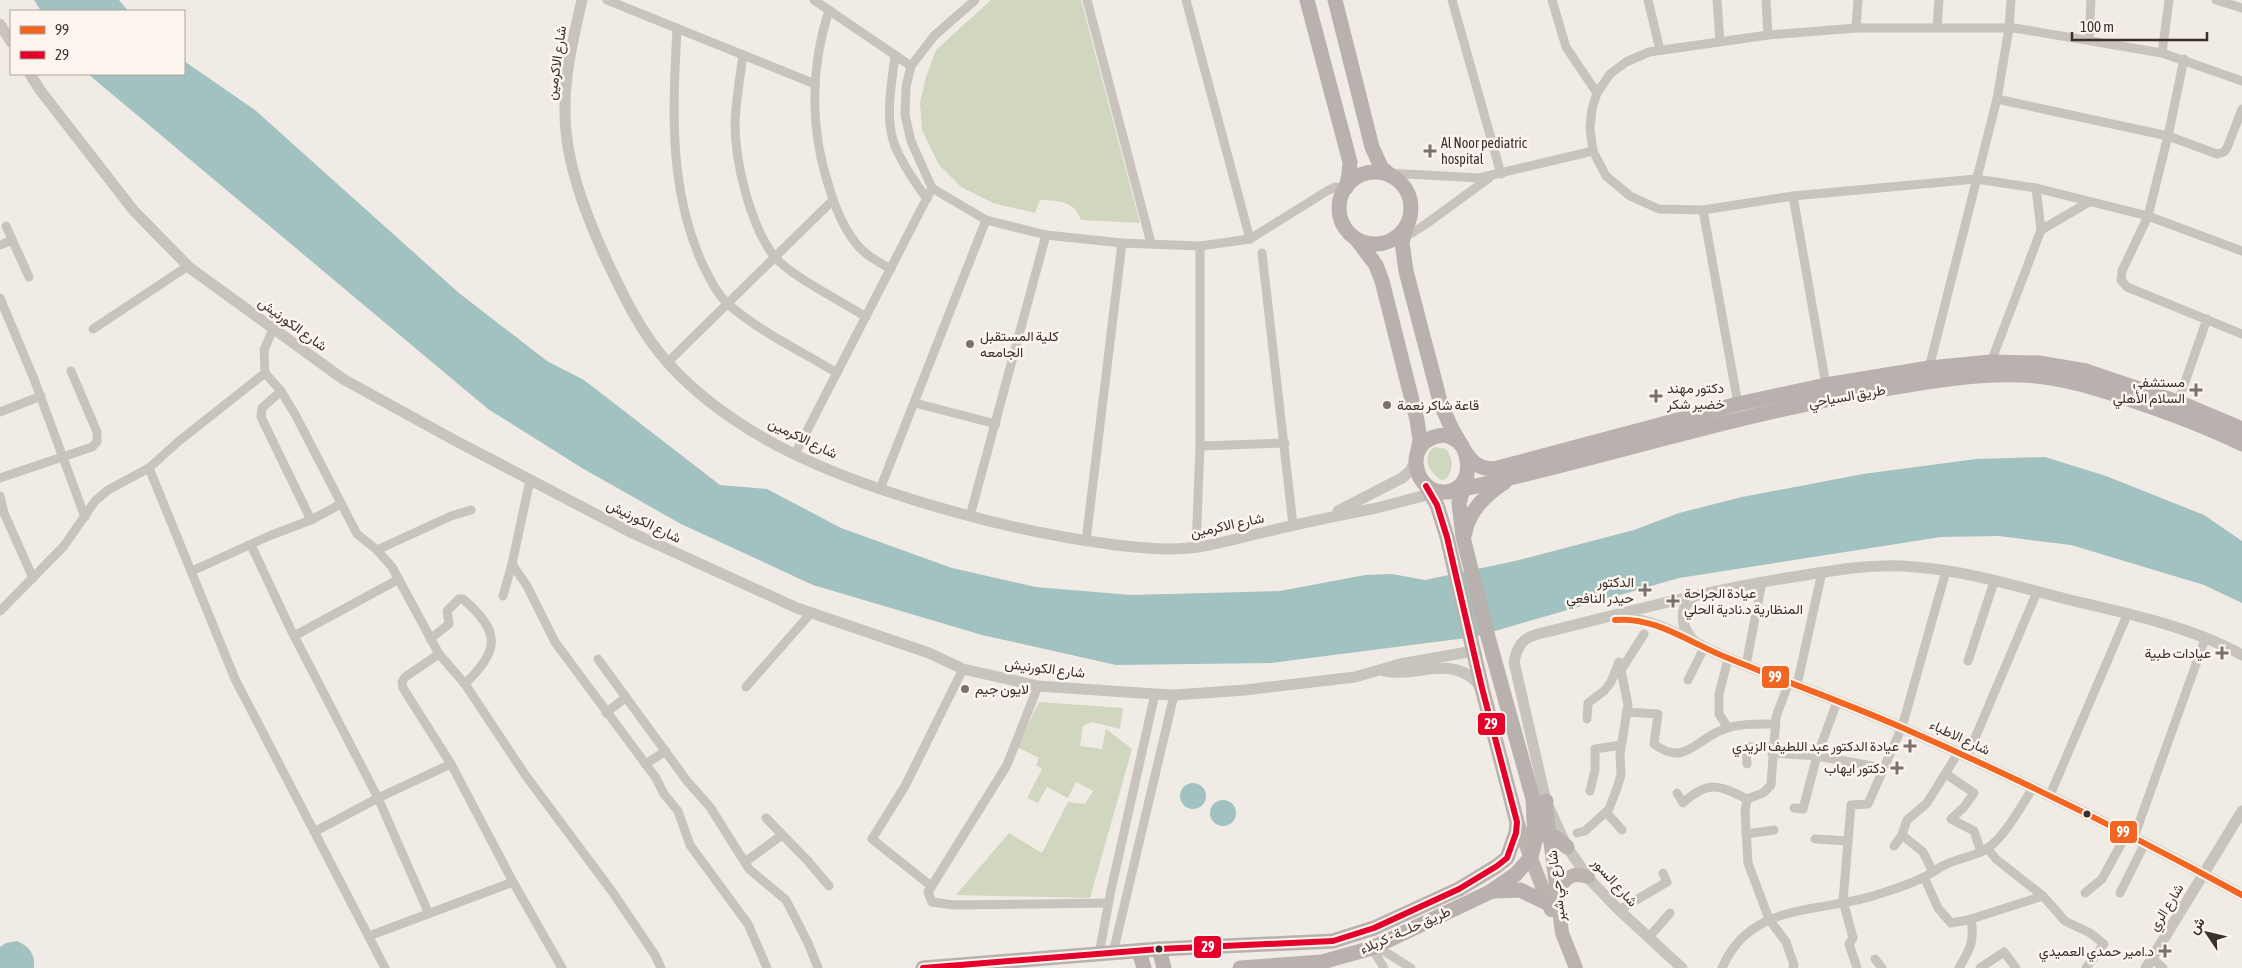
<svg xmlns="http://www.w3.org/2000/svg" width="2242" height="968" font-family="'Asap Condensed',Vazirmatn,sans-serif">
  <rect width="100%" height="100%" fill="#f0ebe5"/>
  <g fill="#d1d6bf">
    <path d="M991,0h90l59,223 -59,-3c-7,-20 -22,-19 -41,-20l-5,13 -42,-10 -32,-16 -22,-22 -17,-35 -2,-27 6,-26 10,-27z"/>
    <path d="M1435,447l11,2c7,9 8,21 0,30l-4,1c-12,-5 -22,-25 -7,-33z"/>
    <polygon points="1039,702 1123,708 1120,729 1092,722 1083,726 1080,746 1102,749 1106,729 1132,749 1090,898 956,895 1009,833 1042,853 1068,802 1085,804 1093,791 1076,782 1068,798 1047,787 1038,803 1027,798 1042,769 1036,765 1039,758 1017,747"/>
  </g>
  <g fill="#a1c2c1">
    <polygon points="34,0 119,0 128,11 41,11"/>
    <polygon points="184,61 255,110 459,293 547,361 584,380 720,485 767,489 841,528 952,568 1036,587 1131,595 1280,591 1365,575 1392,574 1425,580 1515,561 1634,530 1679,513 1742,497 1863,474 1976,459 2045,457 2106,476 2204,515 2242,541 2242,603 2204,585 2071,545 1999,536 1941,537 1679,578 1474,637 1271,663 1116,665 982,635 813,585 681,524 582,468 488,409 88,74 184,74"/>
    <circle cx="1193" cy="796" r="13"/>
    <circle cx="1223" cy="813" r="13"/>
    <path d="M17,941c13,6 18,13 17,27h-34v-21l6,-4z"/>
  </g>
  <g fill="none" stroke-linecap="round" stroke-linejoin="round">
    <g stroke="#c9c3be" stroke-width="9">
      <polyline points="607,0 815,84"/>
      <polyline points="814,0 911,66"/>
      <polyline points="975,0 934,36 911,66 906,87 905,115 911,141 932,188 986,220 1046,235 1122,243 1200,246 1250,239 1327,191 1335,187 1346,188"/>
      <polyline points="1087,0 1151,243"/>
      <polyline points="1186,0 1250,239"/>
      <polyline points="1452,0 1501,174"/>
      <polyline points="1552,0 1566,47 1597,93"/>
      <polyline points="1648,0 1660,50"/>
      <polyline points="1717,0 1720,42"/>
      <polyline points="1766,0 1768,35"/>
      <polyline points="2216,0 2242,8"/>
      <path d="M829,10c-19,59 -19,121 1,180 6,20 15,41 29,57 9,10 21,16 32,22"/>
      <polyline points="1937,27 1939,0"/>
      <path d="M677,28c-4,81 -9,158 25,235 7,14 14,30 26,41 32,28 73,47 109,69"/>
      <polyline points="1856,28 1858,0"/>
      <polyline points="2089,39 2091,0"/>
      <polyline points="2162,53 2169,0"/>
      <path d="M743,55c-3,22 -7,45 -8,68 0,39 15,102 39,133 16,20 69,46 92,61"/>
      <path d="M895,55c-3,28 -11,63 0,91 8,19 20,36 32,53"/>
      <polyline points="2184,59 2168,136 2148,216 2122,271 2121,280 2127,287 2242,334"/>
      <polyline points="2242,81 2162,53 2014,28 1856,28 1768,35 1649,52 1626,62 1610,74 1597,93 1592,109 1590,128 1593,151 1606,176 1630,196 1659,209 1703,210 1793,196 1976,179 2036,188 2148,216 2242,251"/>
      <polyline points="1997,99 2168,136 2217,154 2224,152 2227,148 2242,109"/>
      <polyline points="1388,173 1479,178 1593,151"/>
      <polyline points="1793,196 1826,385"/>
      <polyline points="1703,210 1738,404"/>
      <polyline points="6,226 29,277"/>
      <polyline points="2041,230 2089,202"/>
      <polyline points="1386,243 1412,233 1426,224 1489,178"/>
      <polyline points="0,245 12,240"/>
      <polyline points="1262,253 1293,525"/>
      <polyline points="0,298 34,379 85,517"/>
      <polyline points="93,329 188,266"/>
      <polyline points="668,362 833,200"/>
      <polyline points="1991,362 2041,230 2036,188"/>
      <polyline points="1929,368 1997,99 2009,28 2011,0"/>
      <polyline points="265,373 281,391 296,416 357,534 377,550 392,567 439,654 465,684 526,776 611,890 655,955 661,968"/>
      <polyline points="281,391 262,408 261,417 311,520"/>
      <polyline points="2178,402 2207,319"/>
      <polyline points="915,403 996,424"/>
      <polyline points="0,412 41,396"/>
      <polyline points="1200,446 1285,443"/>
      <polyline points="795,454 932,188"/>
      <polyline points="149,468 235,679 385,968"/>
      <polyline points="0,478 92,447 97,442 97,432 71,371"/>
      <polyline points="880,489 986,220"/>
      <polyline points="0,496 4,513 33,578"/>
      <polyline points="970,516 1046,235"/>
      <polyline points="1086,541 1122,243"/>
      <polyline points="251,545 290,628 378,798 429,914"/>
      <polyline points="1196,548 1200,446 1200,246"/>
      <polyline points="377,550 451,516 471,510"/>
      <polyline points="512,564 527,586 555,642 656,778 664,794 678,811 690,845 748,924 767,968"/>
      <polyline points="192,571 269,536 311,520 341,504"/>
      <polyline points="503,596 512,564 530,480"/>
      <polyline points="0,611 64,546 95,501 108,490 149,468 179,441 265,373 264,350 273,329"/>
      <polyline points="294,636 399,579"/>
      <path d="M430,639l19,-15 -2,-13 12,-12h4c38,33 37,50 2,85"/>
      <polyline points="439,654 405,677 402,682 403,688 451,764 513,882 562,968"/>
      <polyline points="598,659 687,781 710,807 749,869 786,900 808,943 818,968"/>
      <polyline points="1968,661 1994,582"/>
      <polyline points="1746,665 1762,582"/>
      <polyline points="1688,680 1704,648"/>
      <polyline points="1789,682 1776,717 1771,785 1763,793 1747,799 1745,812 1748,863 1769,919 1786,942 1794,965 1793,968"/>
      <polyline points="1797,685 1822,572"/>
      <polyline points="1038,686 1007,765 928,892 932,902 954,905 1108,903"/>
      <polyline points="746,687 811,613"/>
      <path d="M1626,712l32,2 -4,30c31,23 41,-4 68,-14 17,-7 36,-6 54,-6"/>
      <polyline points="606,713 626,697"/>
      <polyline points="1587,719 1588,703 1604,691 1611,682 1619,662"/>
      <polyline points="1728,728 1719,714 1719,694 1728,659"/>
      <polyline points="1772,753 1817,756 1883,768"/>
      <polyline points="1967,757 2037,592"/>
      <polyline points="645,764 666,751"/>
      <polyline points="1747,764 1746,747 1773,747"/>
      <polyline points="1946,774 1974,793 1964,807 1951,819 1974,831 1981,852"/>
      <polyline points="1590,791 1595,770 1595,749 1621,745"/>
      <path d="M1677,793l6,10c25,-23 36,-18 64,-4"/>
      <polyline points="2050,795 2128,613"/>
      <polyline points="1794,808 1803,809 1817,756 1837,702"/>
      <polyline points="1606,812 1622,830"/>
      <polyline points="766,818 807,860 829,886"/>
      <polyline points="314,832 378,798 451,764"/>
      <polyline points="1577,833 1585,831 1609,809 1617,788 1621,775 1620,754 1628,705 1621,670 1644,634"/>
      <polyline points="1746,834 1774,830"/>
      <polyline points="1902,835 1923,852 1933,872"/>
      <polyline points="2134,837 2205,639"/>
      <polyline points="1815,839 1848,841"/>
      <polyline points="1894,846 1902,835 1907,820 1927,803 1958,753"/>
      <polyline points="1987,848 1996,859 2043,896 2065,921 2090,933 2104,944 2086,968"/>
      <polyline points="745,862 782,835"/>
      <polyline points="1924,877 1938,908 1951,923 1968,920 2043,896"/>
      <polyline points="931,886 872,839 905,786 963,669"/>
      <polyline points="2085,893 2102,879 2127,833"/>
      <polyline points="2120,893 2145,843"/>
      <polyline points="1619,910 1667,882 1663,873"/>
      <polyline points="369,936 513,882"/>
      <polyline points="1649,937 1670,913"/>
      <polyline points="1376,946 1411,968"/>
      <polyline points="1372,948 1384,968"/>
      <polyline points="1113,953 1174,695"/>
      <polyline points="1099,954 1111,890 1155,694"/>
      <polyline points="2152,958 2163,968"/>
      <polyline points="1875,959 1882,968"/>
      <path d="M1722,968c29,-68 99,-54 157,-74 15,-5 33,-10 47,-18 6,-3 12,-8 19,-11 11,-6 25,-8 36,-13 21,-9 40,-46 52,-64"/>
      <polyline points="1857,968 1849,944 1853,938 1843,901 1851,805 1868,804 1902,727 1946,571"/>
      <path d="M1959,968c11,-19 16,-27 12,-49"/>
      <polyline points="1980,968 2004,952 2016,968"/>
    </g>
    <g stroke="#c9c3be" stroke-width="11">
      <path d="M582,0c-8,35 -17,71 -17,108 -1,51 20,105 41,151 17,36 35,74 62,104 73,81 186,121 287,149 53,15 106,26 161,33 18,2 36,4 54,4 33,0 64,-10 95,-17 36,-9 72,-16 107,-23 22,-5 43,-12 65,-16"/>
      <polyline points="0,24 11,42"/>
      <polyline points="30,74 40,90 134,211 190,268 343,379 454,440 628,531 797,608 929,653 963,669 1038,686 1155,694 1174,695 1245,690 1355,677 1400,664 1474,651"/>
      <polyline points="1338,511 1402,478 1410,471 1416,459"/>
      <path d="M1694,596c-16,12 -13,34 1,46"/>
      <path d="M1619,619c38,-3 75,26 109,39 58,24 118,45 175,70 116,51 228,106 339,167"/>
      <path d="M1384,671c35,7 69,-19 97,16"/>
      <path d="M1682,968l-63,-58 -29,-30 -23,-33 -21,-46 -32,-139c3,-15 8,-24 24,-28 86,-21 173,-45 261,-58 38,-6 77,-13 116,-9 54,4 107,21 159,34 53,12 120,27 168,54"/>
      <polyline points="2146,968 2242,811"/>
    </g>
    <g stroke="#bab3ae" stroke-width="14">
      <polyline points="1546,807 1562,933 1576,968"/>
      <polyline points="1517,822 1551,910"/>
      <path d="M1557,893c6,-14 15,-22 31,-16"/>
    </g>
    <g stroke="#b8b1ad" stroke-width="15">
      <polyline points="1307,0 1350,162 1349,175 1346,188"/>
      <polyline points="1335,0 1372,147 1381,167 1391,176"/>
      <circle cx="1375" cy="208" r="36"/>
      <polyline points="1406,228 1402,242 1406,271 1441,405 1452,429 1460,443"/>
      <polyline points="1357,240 1376,265 1382,281 1417,420 1420,440 1418,451"/>
      <path d="M1445,435c10,3 18,8 21,20 12,44 -45,51 -50,9 -1,-18 12,-28 29,-29z"/>
      <path d="M1466,453c8,12 14,15 28,16l244,-65 88,-19 103,-17 62,-6 48,1 47,8 92,31 64,27"/>
      <path d="M1450,492c142,-31 280,-76 423,-101 53,-9 109,-20 163,-15 32,3 62,13 92,23 39,13 77,27 114,45"/>
      <path d="M1465,533c3,-21 22,-40 40,-51"/>
      <polyline points="1538,828 1545,813 1546,801"/>
      <polyline points="1535,833 1556,838 1567,847"/>
      <polyline points="1494,891 1520,890 1549,904"/>
      <polyline points="1159,949 1164,968"/>
      <polyline points="1139,951 1144,968"/>
      <polyline points="923,968 1159,949 1333,941 1374,928 1459,889 1497,866 1507,858 1516,833 1517,822 1482,688 1447,537 1437,505 1426,486"/>
      <polyline points="1240,968 1322,962 1372,948 1490,892 1516,874 1531,857 1535,841 1533,799 1488,637 1463,537 1459,503 1467,476"/>
    </g>
    <defs>
      <path id="bus-1" d="M1615,620c41,-4 76,24 113,38 58,24 118,45 175,70 116,51 228,106 339,167"/>
      <polyline id="bus-2" points="923,968 1159,949 1333,941 1374,928 1459,889 1497,866 1507,858 1516,833 1517,822 1482,688 1447,537 1437,505 1426,486"/>
    </defs>
    <use href="#bus-1" stroke="#fbf5ee" stroke-width="10"/>
    <use href="#bus-2" stroke="#fbf5ee" stroke-width="10"/>
    <use href="#bus-1" stroke="#f26522" stroke-width="6"/>
    <use href="#bus-2" stroke="#e4002b" stroke-width="6"/>
  </g>
  <g fill="#7a716c" stroke="#fbf5ee" stroke-width="2">
    <path d="M1427.5 143.5h5v5h5v5h-5v5h-5v-5h-5v-5h5z"/>
    <circle cx="970" cy="344" r="5"/>
    <path d="M2193.5 382.5h5v5h5v5h-5v5h-5v-5h-5v-5h5z"/>
    <path d="M1653.5 388.5h5v5h5v5h-5v5h-5v-5h-5v-5h5z"/>
    <circle cx="1387" cy="405" r="5"/>
    <path d="M1642.5 582.5h5v5h5v5h-5v5h-5v-5h-5v-5h5z"/>
    <path d="M1670.5 593.5h5v5h5v5h-5v5h-5v-5h-5v-5h5z"/>
    <path d="M2219.5 645.5h5v5h5v5h-5v5h-5v-5h-5v-5h5z"/>
    <circle cx="965" cy="689" r="5"/>
    <path d="M1907.5 738.5h5v5h5v5h-5v5h-5v-5h-5v-5h5z"/>
    <path d="M1894.5 760.5h5v5h5v5h-5v5h-5v-5h-5v-5h5z"/>
    <path d="M2162.5 943.5h5v5h5v5h-5v5h-5v-5h-5v-5h5z"/>
  </g>
  <g fill="#3b302b" stroke="#fbf5ee" stroke-width="2">
    <circle cx="2087" cy="814" r="4.5"/>
    <circle cx="1159" cy="949" r="4.5"/>
  </g>
  <g text-anchor="middle" dominant-baseline="central" stroke-width="5" stroke-linejoin="round" paint-order="stroke">
    <g font-size="14" fill="#3b302b" stroke="#fbf5ee">
      <text transform="translate(556 63) rotate(-82)">شارع الاكرمين</text>
      <text transform="translate(293 324) rotate(36)">شارع الكورنيش</text>
      <text transform="translate(1847 396) rotate(-10)">طريق السياحي</text>
      <text transform="translate(803 438) rotate(26)">شارع الاكرمين</text>
      <text transform="translate(644 521) rotate(26)">شارع الكورنيش</text>
      <text transform="translate(1227 525) rotate(-12)">شارع الاكرمين</text>
      <text transform="translate(1045 668) rotate(7)">شارع الكورنيش</text>
      <text transform="translate(1960 737) rotate(25)">شارع الاطباء</text>
      <text transform="translate(1615 882) rotate(48)">شارع السور</text>
      <text transform="translate(1556 886) rotate(-97)">شارع حي شبر</text>
      <text transform="translate(2166 907) rotate(-58)">شارع الري</text>
      <text transform="translate(1405 930) rotate(-24)">طريق حلــة - كربلاء</text>
    </g>
    <g font-size="14" fill="#3b302b" stroke="#fbf5ee" text-anchor="start">
      <text x="1441" y="143">Al Noor pediatric<tspan x="1441" dy="16">hospital</tspan></text>
      <text x="980" y="336">كلية المستقبل<tspan x="980" dy="16">الجامعه</tspan></text>
      <text x="2185" y="382" text-anchor="end">مستشفى<tspan x="2185" dy="16">السلام الأهلي</tspan></text>
      <text x="1667" y="388">دكتور مهند<tspan x="1667" dy="16">خضير شكر</tspan></text>
      <text x="1397" y="405">قاعة شاكر نعمة</text>
      <text x="1634" y="582" text-anchor="end">الدكتور<tspan x="1634" dy="16">حيدر النافعي</tspan></text>
      <text x="1684" y="593">عيادة الجراحة<tspan x="1684" dy="16">المنظارية د.نادية الحلي</tspan></text>
      <text x="2211" y="653" text-anchor="end">عيادات طبية</text>
      <text x="975" y="689">لايون جيم</text>
      <text x="1899" y="746" text-anchor="end">عيادة الدكتور عبد اللطيف الزيدي</text>
      <text x="1886" y="768" text-anchor="end">دكتور ايهاب</text>
      <text x="2154" y="951" text-anchor="end">د.امير حمدي العميدي</text>
    </g>
  </g>
  <g stroke="#fbf5ee" stroke-width="2">
    <rect x="1761" y="665" width="29" height="24" rx="5" fill="#f26522"/>
    <rect x="1477" y="712" width="29" height="24" rx="5" fill="#e4002b"/>
    <rect x="2109" y="820" width="29" height="24" rx="5" fill="#f26522"/>
    <rect x="1193" y="935" width="29" height="24" rx="5" fill="#e4002b"/>
  </g>
  <g font-size="14" text-anchor="middle" font-weight="bold" fill="#fff">
    <text x="1775" y="682">99</text>
    <text x="1491" y="729">29</text>
    <text x="2123" y="837">99</text>
    <text x="1208" y="952">29</text>
  </g>
  <rect x="10" y="10" width="175" height="65" fill="#fbf5ee" stroke="#aea6a0"/>
  <rect x="20" y="26" width="25" height="8" fill="#f26522" stroke="#aea6a0"/>
  <text x="55" y="35" font-size="15" fill="#3b302b">99</text>
  <rect x="20" y="51" width="25" height="8" fill="#e4002b" stroke="#aea6a0"/>
  <text x="55" y="60" font-size="15" fill="#3b302b">29</text>
  <g transform="translate(2207 933) rotate(305)" stroke="#fbf5ee" stroke-width="4" paint-order="stroke">
  <path d="M0-4L9 19L0 12L-9 19Z" fill="#3b302b"/>
  <text y="-8" font-size="14" font-weight="bold" text-anchor="middle" fill="#3b302b">ش</text>
  </g>
  <path d="M2072 32v8h135v-8" fill="none" stroke="#3b302b" stroke-width="2.5"/>
  <text x="2080" y="32" font-size="15" fill="#3b302b" stroke="#fbf5ee" stroke-width="4" paint-order="stroke">100 m</text>
</svg>
